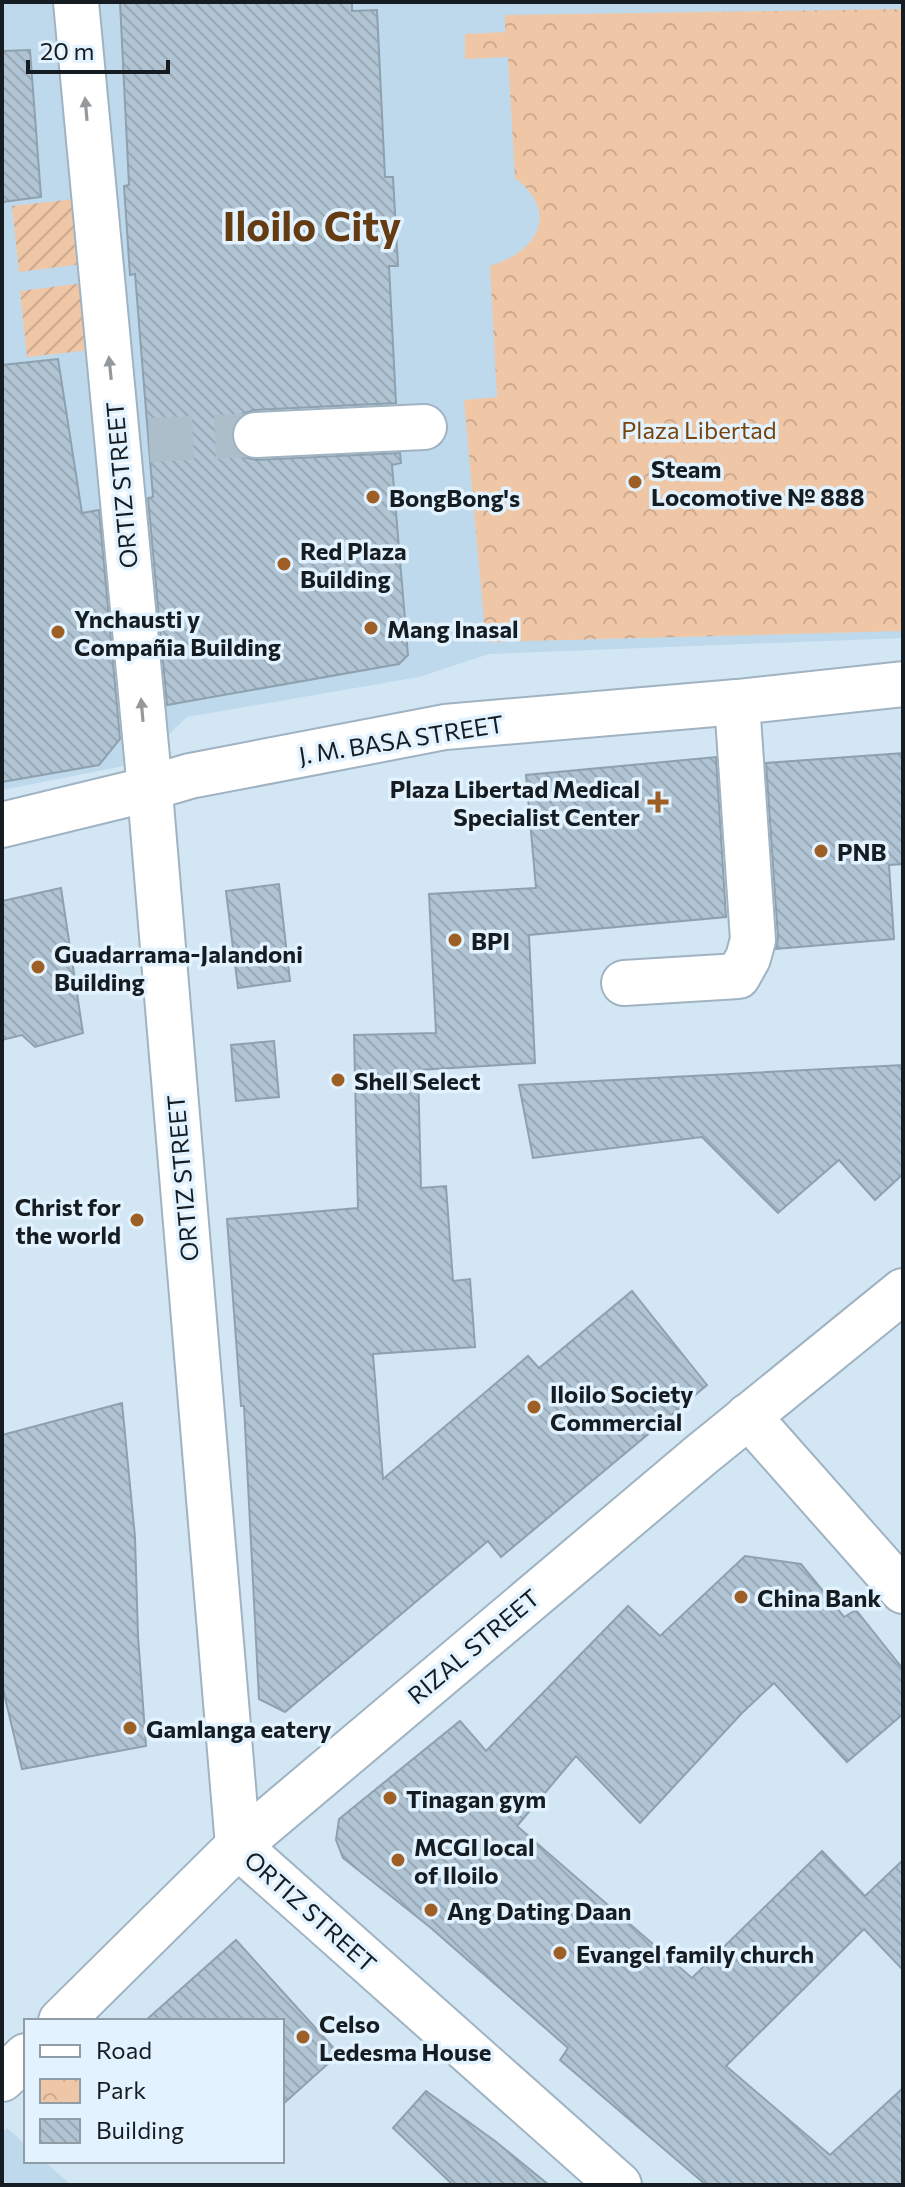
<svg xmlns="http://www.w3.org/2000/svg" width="905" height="2187" font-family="Commissioner,sans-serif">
  <defs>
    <pattern id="park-crowns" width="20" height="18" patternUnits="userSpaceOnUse" patternTransform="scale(2)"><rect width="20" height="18" fill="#efc7a7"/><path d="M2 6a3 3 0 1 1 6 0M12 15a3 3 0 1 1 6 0" fill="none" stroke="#ccaa8f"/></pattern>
    <pattern id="garden-furrows" width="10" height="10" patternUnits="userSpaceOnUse" patternTransform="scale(2)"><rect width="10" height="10" fill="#efc7a7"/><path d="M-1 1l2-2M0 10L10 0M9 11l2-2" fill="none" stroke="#ccaa8f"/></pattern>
    <pattern id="building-back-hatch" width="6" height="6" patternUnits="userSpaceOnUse" patternTransform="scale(2)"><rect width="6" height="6" fill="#b1c4d3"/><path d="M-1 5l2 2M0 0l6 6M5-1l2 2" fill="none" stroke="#98a8b5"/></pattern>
  </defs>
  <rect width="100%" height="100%" fill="#d2e6f4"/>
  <g fill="#bfd9ec">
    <polygon points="2,2 903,2 903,638 489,654 419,677 187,717 139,763 2,790"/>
    <polygon points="7,2128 26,2145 26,2161 44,2161 71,2185 2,2185 2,2132"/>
  </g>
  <path fill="url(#park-crowns)" d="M903,9v622l-417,11 -22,-242 33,-3 -7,-131c47,-14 71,-53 25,-88l-7,-121 -43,2v-25l40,-2v-17z"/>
  <g fill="url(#garden-furrows)">
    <polygon points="84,198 91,263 19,272 12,206"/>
    <polygon points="92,282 100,349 27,357 20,291"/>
  </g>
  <g fill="url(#building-back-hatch)" stroke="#8ea1af" stroke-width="2">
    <polygon points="120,2 352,2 352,11 377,10 385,177 393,177 398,266 389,266 396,403 254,410 242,414 234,423 231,435 235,449 244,457 256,460 400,453 401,463 392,465 408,655 399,664 167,705 148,498 153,497 135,274 130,275 124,186 129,185"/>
    <polygon points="30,50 41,197 2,202 2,51"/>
    <polygon points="58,359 82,513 99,510 120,739 99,765 2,782 2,365"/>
    <polygon points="903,753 903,864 889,865 894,939 776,949 778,938 766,763"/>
    <polygon points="716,757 726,917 529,935 535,1063 418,1070 421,1188 446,1186 453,1281 470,1279 475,1347 373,1354 383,1479 528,1356 539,1368 632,1291 707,1385 501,1557 488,1541 285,1712 259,1699 244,1406 241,1406 227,1219 358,1208 354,1035 436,1033 429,894 536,888 526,775"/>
    <polygon points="279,884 290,981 238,988 226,891"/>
    <polygon points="61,888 83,1033 35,1047 22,1035 2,1040 2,901"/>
    <polygon points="274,1041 279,1097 236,1101 231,1045"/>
    <polygon points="903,1065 903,1174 875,1200 839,1160 778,1213 702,1137 533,1158 519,1085"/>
    <polygon points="122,1403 135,1537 138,1636 146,1746 22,1769 2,1685 2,1435"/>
    <polygon points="745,1556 801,1564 844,1617 856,1610 903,1669 903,1714 847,1762 774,1683 742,1713 640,1823 576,1756 517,1826 692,1978 822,1851 865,1896 903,1860 903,1970 864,1929 726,2066 830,2155 903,2088 903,2185 706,2185 560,2060 568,2048 431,1928 343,1858 336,1840 339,1819 460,1721 486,1751 628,1606 660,1636"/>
    <polygon points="236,1940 339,2054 282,2105 282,2021 145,2021"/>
    <polygon points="426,2091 495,2141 549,2185 453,2185 393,2128"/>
  </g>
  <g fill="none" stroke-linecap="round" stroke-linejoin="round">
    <polyline stroke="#acbeca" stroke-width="44" stroke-dasharray="44 22" stroke-linecap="butt" points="149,440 256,435"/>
    <defs>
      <g id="minor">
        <polyline points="76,2 148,768 238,1846 619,2185"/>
        <polyline points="256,435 424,427"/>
        <polyline points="624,983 738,976 748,958 753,940 737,702"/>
        <polyline points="748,1416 903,1591"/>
      </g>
      <g id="major">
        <polyline points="2,825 129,794 190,776 445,727 737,702 903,684"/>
        <polyline points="61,2021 238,1846 701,1455 903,1291"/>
        <polyline points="2,2079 26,2056"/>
      </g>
    </defs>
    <use href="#minor" stroke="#a0b3c2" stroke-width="48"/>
    <use href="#major" stroke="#a0b3c2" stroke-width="48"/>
    <use href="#minor" stroke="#fff" stroke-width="44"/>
    <use href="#major" stroke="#fff" stroke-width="44"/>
  </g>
  <defs><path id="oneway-solid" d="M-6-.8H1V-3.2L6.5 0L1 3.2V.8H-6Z" transform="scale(2)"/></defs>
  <g fill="#96999c">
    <use href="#oneway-solid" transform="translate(86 109) rotate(-95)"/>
    <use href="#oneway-solid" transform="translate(110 368) rotate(-96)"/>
    <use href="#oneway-solid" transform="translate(142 710) rotate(-95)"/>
  </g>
  <g fill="#9d5f25" stroke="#e2f2fe" stroke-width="3">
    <circle cx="635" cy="482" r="8"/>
    <circle cx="373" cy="497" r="8"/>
    <circle cx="284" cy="564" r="8"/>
    <circle cx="371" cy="628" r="8"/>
    <circle cx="58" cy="632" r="8"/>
    <path d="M654 790h8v8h8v8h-8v8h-8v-8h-8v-8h8z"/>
    <circle cx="821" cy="851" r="8"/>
    <circle cx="455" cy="940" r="8"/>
    <circle cx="38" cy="967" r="8"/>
    <circle cx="338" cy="1080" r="8"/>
    <circle cx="137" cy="1220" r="8"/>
    <circle cx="534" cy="1407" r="8"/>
    <circle cx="741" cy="1597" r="8"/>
    <circle cx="130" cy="1728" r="8"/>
    <circle cx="390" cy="1798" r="8"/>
    <circle cx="398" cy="1860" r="8"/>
    <circle cx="431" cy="1910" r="8"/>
    <circle cx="560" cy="1953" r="8"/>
    <circle cx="303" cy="2037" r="8"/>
  </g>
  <g text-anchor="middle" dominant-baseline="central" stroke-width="7" stroke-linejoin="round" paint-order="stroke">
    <g font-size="24" fill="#78430c" stroke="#e2f2fe">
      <text x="699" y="429">Plaza Libertad</text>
    </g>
    <g font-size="24" font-weight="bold" fill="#161d22" stroke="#e2f2fe" text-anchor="start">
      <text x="651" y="468">Steam<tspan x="651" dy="28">Locomotive № 888</tspan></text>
      <text x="389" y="497">BongBong's</text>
      <text x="300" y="550">Red Plaza<tspan x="300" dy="28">Building</tspan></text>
      <text x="74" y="618">Ynchausti y<tspan x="74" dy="28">Compañia Building</tspan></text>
      <text x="387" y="628">Mang Inasal</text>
      <text x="640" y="788" text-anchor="end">Plaza Libertad Medical<tspan x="640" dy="28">Specialist Center</tspan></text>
      <text x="837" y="851">PNB</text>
      <text x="471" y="940">BPI</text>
      <text x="54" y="953">Guadarrama-Jalandoni<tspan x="54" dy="28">Building</tspan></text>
      <text x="354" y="1080">Shell Select</text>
      <text x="121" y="1206" text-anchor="end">Christ for<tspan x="121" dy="28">the world</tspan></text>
      <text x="550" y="1393">Iloilo Society<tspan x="550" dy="28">Commercial</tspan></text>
      <text x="757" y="1597">China Bank</text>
      <text x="146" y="1728">Gamlanga eatery</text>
      <text x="406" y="1798">Tinagan gym</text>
      <text x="414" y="1846">MCGI local<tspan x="414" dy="28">of Iloilo</tspan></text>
      <text x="447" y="1910">Ang Dating Daan</text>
      <text x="576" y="1953">Evangel family church</text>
      <text x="319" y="2023">Celso<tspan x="319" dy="28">Ledesma House</tspan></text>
    </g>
    <g font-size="24" fill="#161d22" stroke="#e2f2fe">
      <text transform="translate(121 485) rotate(-95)">ORTIZ STREET</text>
      <text transform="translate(401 739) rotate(-9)">J. M. BASA STREET</text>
      <text transform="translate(182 1178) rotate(-95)">ORTIZ STREET</text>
      <text transform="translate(473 1646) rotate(-40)">RIZAL STREET</text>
      <text transform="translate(311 1911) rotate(42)">ORTIZ STREET</text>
    </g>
    <g font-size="40" font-weight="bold" fill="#653b12" stroke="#e2f2fe">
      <text x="312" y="224">Iloilo City</text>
    </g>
  </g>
  <rect width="905" height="2187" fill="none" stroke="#161d22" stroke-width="8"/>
  <rect x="24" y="2019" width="260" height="144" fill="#e2f2fe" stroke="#909da6" stroke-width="2"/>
  <rect x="40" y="2045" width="40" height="12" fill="#ffffff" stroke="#909da6" stroke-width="2"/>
  <text x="96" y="2059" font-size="24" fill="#161d22">Road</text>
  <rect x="40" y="2079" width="40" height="24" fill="url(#park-crowns)" stroke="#909da6" stroke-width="2"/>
  <text x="96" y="2099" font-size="24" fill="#161d22">Park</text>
  <rect x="40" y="2119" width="40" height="24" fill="url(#building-back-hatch)" stroke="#909da6" stroke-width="2"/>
  <text x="96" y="2139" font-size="24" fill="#161d22">Building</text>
  <path d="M28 60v12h140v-12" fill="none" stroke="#161d22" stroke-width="4"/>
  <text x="40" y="60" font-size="24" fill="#161d22" stroke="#e2f2fe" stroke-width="6" paint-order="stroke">20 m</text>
</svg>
